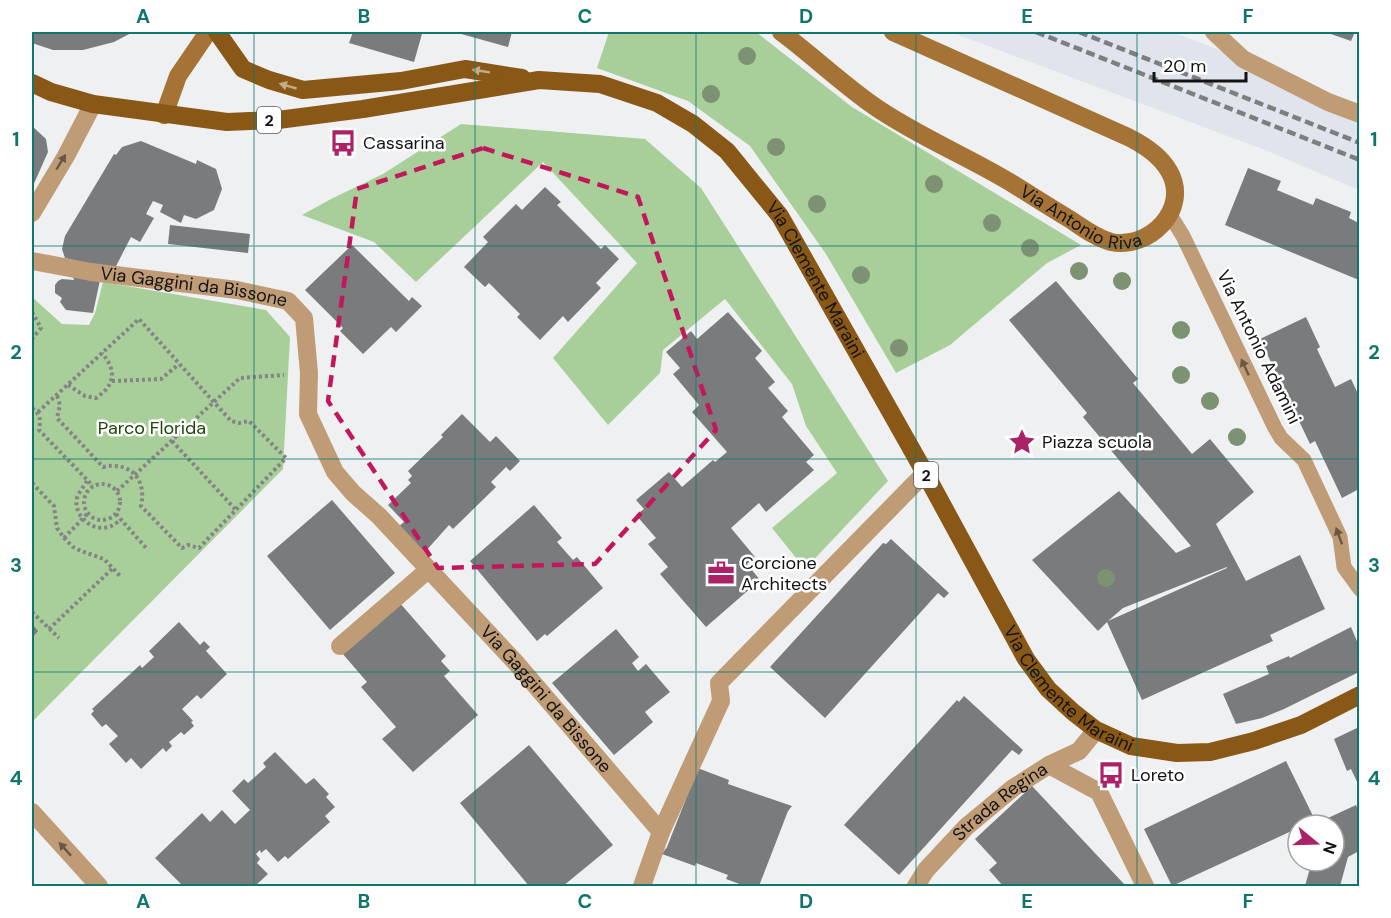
<svg xmlns="http://www.w3.org/2000/svg" width="1391" height="918" font-family="'DM Sans',sans-serif">
  <rect width="100%" height="100%" fill="#eff0f1"/>
  <polygon fill="#e0e4ec" points="951,32 1172,32 1243,59 1359,114 1359,190 1270,152"/>
  <g fill="#a8cf99">
    <polygon points="609,32 756,32 852,107 1081,245 1047,263 950,345 896,373 826,254 750,146 688,101 597,68"/>
    <polygon points="461,124 645,139 701,188 888,481 805,569 772,528 837,473 806,426 792,384 725,299 663,350 660,373 608,425 553,358 637,263 543,162 416,282 374,242 302,215 331,199 383,174"/>
    <polygon points="103,282 266,310 290,337 283,469 32,722 32,297 62,324 89,325 95,313"/>
  </g>
  <g fill="#7a7b7c" fill-rule="evenodd">
    <polygon points="32,32 133,32 114,42 83,50 53,50 32,43"/>
    <polygon points="353,32 414,32 422,34 414,62 349,43"/>
    <polygon points="454,32 512,32 508,47"/>
    <polygon points="1325,32 1355,32 1351,41"/>
    <polygon points="32,126 46,139 48,152 32,188"/>
    <polygon points="141,141 196,164 197,160 216,169 222,189 214,210 196,219 184,215 181,223 160,212 163,205 153,201 146,214 154,218 140,242 131,237 114,270 65,258 62,249 65,236 114,154 116,155 122,147"/>
    <polygon points="1248,168 1281,181 1277,190 1313,205 1316,198 1351,212 1349,218 1359,223 1359,280 1225,225"/>
    <polygon points="545,187 561,202 557,205 601,249 605,245 619,259 596,283 601,288 568,322 563,316 540,340 517,317 520,314 489,283 485,287 464,267 488,242 483,237 516,204 522,210"/>
    <polygon points="170,225 250,234 248,253 168,244"/>
    <polygon points="352,245 409,301 412,297 422,306 396,332 391,327 363,354 340,331 343,328 305,290"/>
    <polygon points="73,277 100,280 93,313 66,310 60,302 62,298 55,293 55,285 58,281 62,279 74,280"/>
    <path d="M1056,281l82,98 -5,4 59,71 18,-15 44,53 -38,32 30,57 54,-26 25,54 -55,26 3,6 -131,59 -35,-78 -9,9 -66,-71 87,-69 57,62 15,-7 -108,-129 4,-4 -78,-93zM1227,567v1l-119,53 15,-13z"/>
    <polygon points="728,312 762,351 755,358 775,382 768,388 788,411 782,417 814,455 806,462 814,470 766,512 759,503 731,528 755,557 747,564 760,580 706,627 660,574 668,567 648,544 656,538 636,515 644,509 636,500 669,472 682,487 713,460 715,462 727,452 692,412 699,405 673,374 680,368 666,352 691,331 697,339"/>
    <polygon points="1306,317 1320,347 1317,349 1335,387 1351,379 1359,396 1359,489 1342,498 1315,441 1310,444 1260,339"/>
    <polygon points="462,414 490,442 496,436 520,461 510,471 506,467 491,482 496,487 453,529 449,525 424,553 398,527 404,522 388,505 411,483 408,480 412,476 408,471 443,437 441,435"/>
    <polygon points="332,500 395,573 330,630 267,556"/>
    <polygon points="534,505 562,538 557,542 573,560 577,557 603,588 547,636 545,634 537,641 470,561"/>
    <polygon points="891,539 949,593 944,598 938,593 825,718 770,667 883,543 886,544"/>
    <polygon points="399,602 446,656 441,661 450,671 444,676 478,715 413,772 382,739 396,727 361,687 367,682 342,653"/>
    <polygon points="179,622 200,645 204,641 210,647 206,651 227,674 201,699 197,695 182,709 193,721 191,722 194,726 184,735 181,732 169,742 172,746 166,752 163,748 141,769 131,758 126,763 109,744 118,736 106,724 102,727 91,714 94,711 92,709 140,665 142,668 154,657 149,651"/>
    <polygon points="32,624 38,631 32,638"/>
    <polygon points="1351,627 1359,646 1359,672 1284,709 1262,718 1236,724 1223,694 1269,674 1266,666 1289,656 1290,658"/>
    <polygon points="616,629 639,657 632,663 638,671 646,664 670,692 645,712 653,722 614,755 552,683"/>
    <polygon points="964,696 1023,750 1019,755 1012,750 899,875 844,825 957,700 959,702"/>
    <polygon points="1359,727 1359,786 1351,769 1347,771 1334,739"/>
    <polygon points="529,745 613,845 563,886 529,886 460,803"/>
    <polygon points="275,752 306,784 314,778 329,794 326,797 335,807 325,816 330,822 288,859 285,856 278,862 266,849 261,853 260,850 256,854 260,859 257,863 268,874 255,886 183,886 155,858 202,813 210,822 222,810 235,824 250,810 232,791 244,779 248,783 266,767 263,763"/>
    <polygon points="1286,761 1315,820 1304,825 1298,825 1298,828 1172,886 1144,829"/>
    <polygon points="695,767 729,780 728,784 792,806 788,811 759,886 745,886 726,879 728,875 696,863 695,866 662,854 667,847 695,776"/>
    <polygon points="1032,786 1124,884 1122,886 1003,886 989,870 997,863 975,839"/>
    <polygon points="1356,805 1359,813 1359,851 1348,857 1340,886 1305,886 1312,861 1334,861 1334,825 1321,825 1330,821 1328,818"/>
  </g>
  <g fill="none" stroke-linecap="round" stroke-linejoin="round">
    <g stroke="#848485" stroke-width="4" stroke-dasharray="3 3" stroke-linecap="butt">
      <polyline points="32,312 41,328 32,339"/>
      <polyline points="112,381 161,379 179,364"/>
      <path d="M68,385l17,11 11,2c19,-13 21,-27 6,-45"/>
      <path d="M32,408c8,6 9,11 7,22l54,56"/>
      <path d="M38,412l101,-93 92,102 8,2 10,-2 37,37 -87,90 -11,-3 -6,3 -41,-42c6,-27 -11,-45 -38,-39l-46,-49 3,-13 -3,-10"/>
      <polyline points="172,441 236,510"/>
      <path d="M87,481c-3,5 -8,11 -10,17 -4,17 15,34 31,29 5,-1 9,-5 13,-7"/>
      <polyline points="32,483 54,506 57,528 64,538 73,547 81,551 104,559 121,577"/>
      <circle cx="102" cy="502" r="18"/>
      <polyline points="117,491 240,378 284,375"/>
      <polyline points="116,514 148,550"/>
      <polyline points="64,538 88,513"/>
      <polyline points="32,612 59,638"/>
      <polyline points="49,629 113,568"/>
    </g>
    <polyline stroke="#bf9c76" stroke-width="15" points="1170,215 1183,236 1275,428 1281,438 1304,460 1340,537 1344,567 1360,589"/>
    <g stroke="#bf9c76" stroke-width="18">
      <polyline points="1214,32 1243,59 1328,102 1360,114"/>
      <polyline points="32,213 66,156 93,104"/>
      <path id="s1" d="M32,261l59,11 146,18 51,11 16,17 5,55 -1,41 27,58 18,21 26,23 138,148 144,168"/>
      <polyline points="340,646 428,570"/>
      <polyline points="1049,765 1099,792 1145,886"/>
      <polyline points="32,812 99,886"/>
      <polyline points="642,886 661,832 721,701 719,683 925,473"/>
      <path id="s2" d="M916,886l10,-16 40,-43 47,-39 36,-23 30,-14 17,-21"/>
    </g>
    <g stroke="#a57335" stroke-width="18">
      <path id="s3" d="M781,32c31,23 60,51 93,74 43,30 93,50 139,78 19,12 38,24 58,36 12,8 25,18 40,22 38,8 80,-33 58,-71 -9,-16 -25,-26 -41,-34l-235,-105"/>
      <polyline points="164,115 178,76 208,32"/>
    </g>
    <g stroke="#895816" stroke-width="18">
      <polyline points="217,32 243,69 269,80 303,90 401,81 465,69 522,78"/>
      <path id="s4" d="M32,83l19,9 42,12 134,18 51,-2 85,-11 176,-29 61,4 57,19 36,21 34,27 53,65 145,257 101,186 22,30 25,23 23,18 35,16 46,7 33,-1 44,-11 47,-16 59,-30"/>
    </g>
    <g stroke="#7d7e7f" stroke-width="4.5" stroke-dasharray="9 4.5" stroke-linecap="butt">
      <polyline points="1036,32 1360,160"/>
      <polyline points="1079,32 1360,143"/>
    </g>
  </g>
  <g fill="#7d9173">
    <circle cx="747" cy="56" r="9"/>
    <circle cx="711" cy="94" r="9"/>
    <circle cx="776" cy="147" r="9"/>
    <circle cx="934" cy="184" r="9"/>
    <circle cx="817" cy="204" r="9"/>
    <circle cx="992" cy="223" r="9"/>
    <circle cx="1030" cy="248" r="9"/>
    <circle cx="1079" cy="271" r="9"/>
    <circle cx="861" cy="275" r="9"/>
    <circle cx="1122" cy="281" r="9"/>
    <circle cx="1181" cy="330" r="9"/>
    <circle cx="899" cy="348" r="9"/>
    <circle cx="1181" cy="375" r="9"/>
    <circle cx="1210" cy="401" r="9"/>
    <circle cx="1237" cy="437" r="9"/>
    <circle cx="1106" cy="578" r="9"/>
  </g>
  <defs><path id="oneway-solid" d="M-6-.8H1V-3.2L6.5 0L1 3.2V.8H-6Z" transform="scale(1.5)"/></defs>
  <g fill="#c4ac8a">
    <use href="#oneway-solid" transform="translate(481 71) rotate(-171)"/>
    <use href="#oneway-solid" transform="translate(288 86) rotate(-164)"/>
  </g>
  <g fill="#695845">
    <use href="#oneway-solid" transform="translate(61 162) rotate(-59)"/>
    <use href="#oneway-solid" transform="translate(1245 367) rotate(-115)"/>
    <use href="#oneway-solid" transform="translate(1339 536) rotate(-110)"/>
    <use href="#oneway-solid" transform="translate(65 849) rotate(-132)"/>
  </g>
  <path fill="none" stroke="#c2185b" stroke-width="4.5" stroke-dasharray="12 8" stroke-linejoin="round" d="M483,148l155,49 78,233 -121,134 -157,4 -110,-167 29,-212z"/>
  <path fill="none" stroke="#0f766e" stroke-width="1.5" stroke-opacity="0.55" d="M254,32v854M475,32v854M696,32v854M916,32v854M1137,32v854M32,246h1328M32,459h1328M32,672h1328"/>
  <defs>
    <symbol id="bus-bare" viewBox="-9 -9 18 18"><path d="M-5-6H5V4H4V6H2V4H-2V6H-4V4H-5ZM-3.5-4V0h7V-4ZM-3.5 1.2v1.5H-2V1.2ZM2 1.2v1.5H3.5V1.2Z" fill="#ab2266" stroke="#fff" stroke-width="2.5" paint-order="stroke"/></symbol>
    <symbol id="sight-bare" viewBox="-9 -9 18 18"><path d="M0-6L1.8-2.2L6-1.7L2.9 1.2L3.7 5.4L0 3.3L-3.7 5.4L-2.9 1.2L-6-1.7L-1.8-2.2Z" fill="#ab2266" stroke="#fff" stroke-width="2.5" paint-order="stroke"/></symbol>
    <symbol id="office-bare" viewBox="-9 -9 18 18"><path d="M-6-3h4V-5.5h4V-3h4V5H-6ZM-1-4.5V-3h2v-1.5ZM-6 0V1H6V0Z" fill="#ab2266" stroke="#fff" stroke-width="2.5" paint-order="stroke"/></symbol>
  </defs>
  <g fill-rule="evenodd">
    <use href="#bus-bare" x="324" y="124" width="38" height="38"/>
    <use href="#sight-bare" x="1003" y="423" width="38" height="38"/>
    <use href="#office-bare" x="702" y="554" width="38" height="38"/>
    <use href="#bus-bare" x="1092" y="756" width="38" height="38"/>
  </g>
  <g text-anchor="middle" dominant-baseline="central" stroke-width="5" stroke-linejoin="round" paint-order="stroke">
    <g fill="#fff" stroke="#5a5a5a" stroke-width="1.5">
      <rect x="257" y="107" width="24" height="26" rx="4.5"/>
      <rect x="914" y="462" width="24" height="26" rx="4.5"/>
    </g>
    <g font-size="16" font-weight="bold" fill="#131314">
      <text x="269" y="120">2</text>
      <text x="926" y="475">2</text>
    </g>
    <g font-size="18" fill="#131314" stroke="#fff" text-anchor="start">
      <text x="363" y="143">Cassarina</text>
      <text x="1042" y="442">Piazza scuola</text>
      <text x="741" y="563">Corcione<tspan x="741" dy="21">Architects</tspan></text>
      <text x="1131" y="775">Loreto</text>
    </g>
    <g font-size="18" fill="#131314" stroke="#fff">
      <text stroke="none"><textPath href="#s3" startOffset="356">Via Antonio Riva</textPath></text>
      <text stroke="none"><textPath href="#s4" startOffset="878">Via Clemente Maraini</textPath></text>
      <text stroke="none"><textPath href="#s1" startOffset="164">Via Gaggini da Bissone</textPath></text>
      <text transform="translate(1259 347) rotate(64)">Via Antonio Adamini</text>
      <text stroke="none"><textPath href="#s4" startOffset="1364">Via Clemente Maraini</textPath></text>
      <text stroke="none"><textPath href="#s1" startOffset="753">Via Gaggini da Bissone</textPath></text>
      <text stroke="none"><textPath href="#s2" startOffset="120">Strada Regina</textPath></text>
    </g>
    <g font-size="18" fill="#1f440c" stroke="#fff">
      <text x="152" y="428">Parco Florida</text>
    </g>
  </g>
  <rect width="1391" height="918" fill="none" stroke="#ffffff" stroke-width="66"/>
  <g transform="translate(1316 843) rotate(109)"><circle r="28" fill="#ffffff" stroke="#a1a1a1" stroke-width="1.5"/>
  <path d="M0-4.5L10 22L0 15L-10 22Z" fill="#ab2266"/>
  <text y="-9" font-size="16" font-weight="bold" text-anchor="middle" fill="#131314">N</text>
  </g>
  <path d="M1154 72v9h92v-9" fill="none" stroke="#131314" stroke-width="3"/>
  <text x="1163" y="72" font-size="18" fill="#131314" stroke="#ffffff" stroke-width="4.5" paint-order="stroke">20 m</text>
  <rect x="33" y="33" width="1325" height="852" fill="none" stroke="#0f766e" stroke-width="2"/>
  <g font-size="20" text-anchor="middle" font-weight="bold" fill="#0f766e">
    <text x="143" y="23">A</text>
    <text x="364" y="23">B</text>
    <text x="585" y="23">C</text>
    <text x="806" y="23">D</text>
    <text x="1027" y="23">E</text>
    <text x="1248" y="23">F</text>
    <text x="16" y="146">1</text>
    <text x="1374" y="146">1</text>
    <text x="16" y="359">2</text>
    <text x="1374" y="359">2</text>
    <text x="16" y="572">3</text>
    <text x="1374" y="572">3</text>
    <text x="16" y="785">4</text>
    <text x="1374" y="785">4</text>
    <text x="143" y="908">A</text>
    <text x="364" y="908">B</text>
    <text x="585" y="908">C</text>
    <text x="806" y="908">D</text>
    <text x="1027" y="908">E</text>
    <text x="1248" y="908">F</text>
  </g>
</svg>
